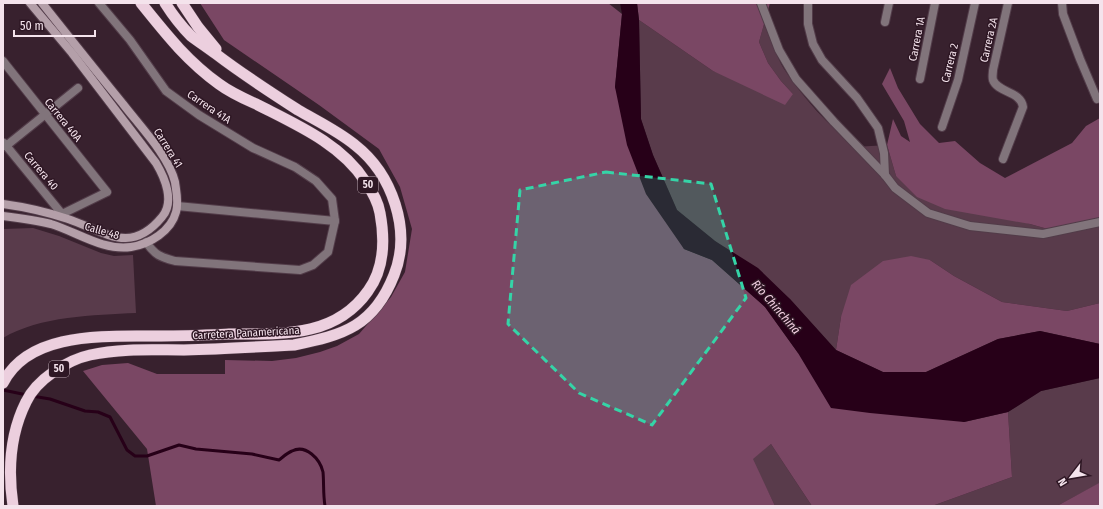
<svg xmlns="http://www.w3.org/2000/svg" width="1103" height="509" font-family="'Fira Sans Condensed',sans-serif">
  <rect width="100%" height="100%" fill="#38212e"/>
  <g fill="#593b4b">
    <path d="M639,20l74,51 80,23 -12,-13 -13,-18 -9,-21 5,-18c7,15 12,32 20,45 19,29 44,56 71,78l32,-2 9,31 134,48 32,9 38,-8v78l-33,8 -65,-9 -48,-26 -24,-16 -89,57 -5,33 -46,-51 -75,-58 -38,-31 -24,-55 -12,-36z"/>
    <path d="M33,228l26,8 42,17 13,3 19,-1 3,58c-42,2 -96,3 -133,25v-109z"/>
    <polygon points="1100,378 1100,483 1057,506 932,506 1012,477 1008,412 1041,391"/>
    <polygon points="771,444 812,506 775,506 752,459"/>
  </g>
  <g fill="#7a4764">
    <polygon points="200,3 608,3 622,14 615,87 684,249 712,260 765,307 798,353 964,422 1008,412 1012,477 932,506 812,506 771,444 753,459 775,506 156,506 147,449 83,371 102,365 128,363 157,374 225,374 225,360 272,361 296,358 320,352 337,346 359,334 391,297 405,272 412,229 400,187 379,149 319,105 224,40"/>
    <polygon points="637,3 770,3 759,42 768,63 781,81 793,94 785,105 713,71 639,20"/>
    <polygon points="890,68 898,88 920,124 939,143 955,141 980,163 1005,178 1072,143 1086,126 1100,118 1100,225 1062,233 1030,224 945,209 917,197 896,176 887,145 893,119 901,136 910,142 904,121 882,84"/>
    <polygon points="911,256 930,260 954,276 1002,302 1067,311 1100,303 1100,344 1040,331 998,339 926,372 883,372 836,350 841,317 851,285 883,261"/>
    <polygon points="1099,483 1100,506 1057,506"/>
  </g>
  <polygon fill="#270018" points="620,3 637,3 639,20 641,119 653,155 677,210 715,241 758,268 790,299 836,350 883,372 926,372 998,339 1040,331 1100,344 1100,378 1041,391 1008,412 964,422 870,413 831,408 798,353 765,307 712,260 684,249 646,194 627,145 615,87 622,14"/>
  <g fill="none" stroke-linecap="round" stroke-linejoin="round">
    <g stroke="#270018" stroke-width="3">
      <polyline points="3,390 27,395"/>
      <path d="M32,396l18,3 35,12 13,1 12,5 17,33 8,6h12l32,-11 17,4 56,5 27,6c4,-3 8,-7 13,-9 14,-7 28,8 31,21 1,11 0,22 2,34"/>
    </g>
    <defs>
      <g id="minor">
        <path d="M99,3l31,37 36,51 33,24 54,33 42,19 21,14 16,18 3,22 -7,31 -15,13 -13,5 -125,-9c-15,-4 -20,-6 -29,-19"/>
        <polyline points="761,3 779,50 796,79 834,122 885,175 895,188 928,213 970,226 1043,234 1100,222"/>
        <polyline points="808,3 808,24 813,44 822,60 857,98 878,128 884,153 885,175"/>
        <polyline points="1062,3 1063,14 1080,59 1097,99"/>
        <polyline points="885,22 889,3"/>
        <polyline points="3,61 107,192 62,214"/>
        <polyline points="920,79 935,3"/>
        <polyline points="942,127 958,80 975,3"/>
        <polyline points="4,143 62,214"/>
        <polyline points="3,146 6,146 78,88"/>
        <path d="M1003,159l20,-52c-2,-16 -25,-14 -30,-27 -1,-3 0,-7 0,-10l15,-67"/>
        <polyline points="177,206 335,221"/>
      </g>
      <g id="secondary">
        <path d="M3,204c22,3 44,8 65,15 36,12 62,37 94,-2 13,-15 3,-39 -6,-54l-84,-110 -42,-50"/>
        <path d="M3,216c16,2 32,4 48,8 26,8 52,27 80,23 19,-3 40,-16 45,-35 3,-9 0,-22 -1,-30 -6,-26 -36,-57 -52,-78 -27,-33 -54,-67 -81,-101"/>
      </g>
      <g id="trunk">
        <polyline points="182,3 198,27 216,49"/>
        <path d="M3,383c27,-54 108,-46 158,-47 23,0 45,-1 68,-2 52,0 106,4 139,-43 17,-23 17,-51 12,-78 -2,-12 -8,-22 -15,-32 -24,-37 -68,-56 -107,-76 -13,-6 -27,-12 -39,-21 -33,-24 -53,-50 -78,-81"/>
        <path d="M13,506c-5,-34 -3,-72 13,-104 10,-22 41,-42 64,-47 31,-7 64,-5 94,-5 37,-1 73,-3 110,-5 50,-10 80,-19 100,-70 18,-45 -2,-101 -39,-130 -17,-14 -38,-24 -57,-35 -28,-18 -56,-36 -82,-56 -8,-6 -17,-12 -25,-18 -10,-10 -19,-22 -26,-33"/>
      </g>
    </defs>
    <use href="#minor" stroke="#523c49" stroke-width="10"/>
    <use href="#secondary" stroke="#523c49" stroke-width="10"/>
    <use href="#trunk" stroke="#523c49" stroke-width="12"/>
    <use href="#minor" stroke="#81747b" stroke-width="8"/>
    <use href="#secondary" stroke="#b49fa9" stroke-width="8"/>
    <use href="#trunk" stroke="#eccfde" stroke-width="11"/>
  </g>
  <path fill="#35d4a7" fill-opacity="0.2" stroke="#35d4a7" stroke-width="3" stroke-dasharray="8 5" stroke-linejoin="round" d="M606,172l105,12 35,114 -94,127 -73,-32 -71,-69 12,-134z"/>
  <g text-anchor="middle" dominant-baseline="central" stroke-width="3" stroke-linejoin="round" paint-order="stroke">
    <g fill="#2e1724" stroke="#b9a6b0" stroke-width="1">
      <rect x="358" y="177" width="20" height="16" rx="3"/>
      <rect x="49" y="361" width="20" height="16" rx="3"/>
    </g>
    <g font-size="10" font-weight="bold" fill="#f4e3ec">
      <text x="368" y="185">50</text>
      <text x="59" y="369">50</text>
    </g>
    <g font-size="11" fill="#f4e3ec" stroke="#2e1724">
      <text transform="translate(917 39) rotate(-79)">Carrera 1A</text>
      <text transform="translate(989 40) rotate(-77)">Carrera 2A</text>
      <text transform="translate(950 63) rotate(-76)">Carrera 2</text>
      <text transform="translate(209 107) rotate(34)">Carrera 41A</text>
      <text transform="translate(63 120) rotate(51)">Carrera 40A</text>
      <text transform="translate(168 148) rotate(58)">Carrera 41</text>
      <text transform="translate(41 171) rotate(50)">Carrera 40</text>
      <text transform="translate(102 231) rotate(16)">Calle 48</text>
      <text transform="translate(246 333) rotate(-3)">Carretera Panamericana</text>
    </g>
    <g font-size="12" font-style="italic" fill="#f5d2e4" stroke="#2e1724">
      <text transform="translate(776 307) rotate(49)">Río Chinchiná</text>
    </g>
  </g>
  <rect width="1103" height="509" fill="none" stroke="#f4e3ec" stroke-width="8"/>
  <g transform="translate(1071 477) rotate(239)" stroke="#2e1724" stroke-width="3" paint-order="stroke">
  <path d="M0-3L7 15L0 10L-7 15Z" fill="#f4e3ec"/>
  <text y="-6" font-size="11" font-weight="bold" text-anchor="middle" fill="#f4e3ec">N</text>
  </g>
  <path d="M14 30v6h81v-6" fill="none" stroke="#f4e3ec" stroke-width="2"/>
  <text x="20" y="30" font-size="12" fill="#f4e3ec" stroke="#2e1724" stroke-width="3" paint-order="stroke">50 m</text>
</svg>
